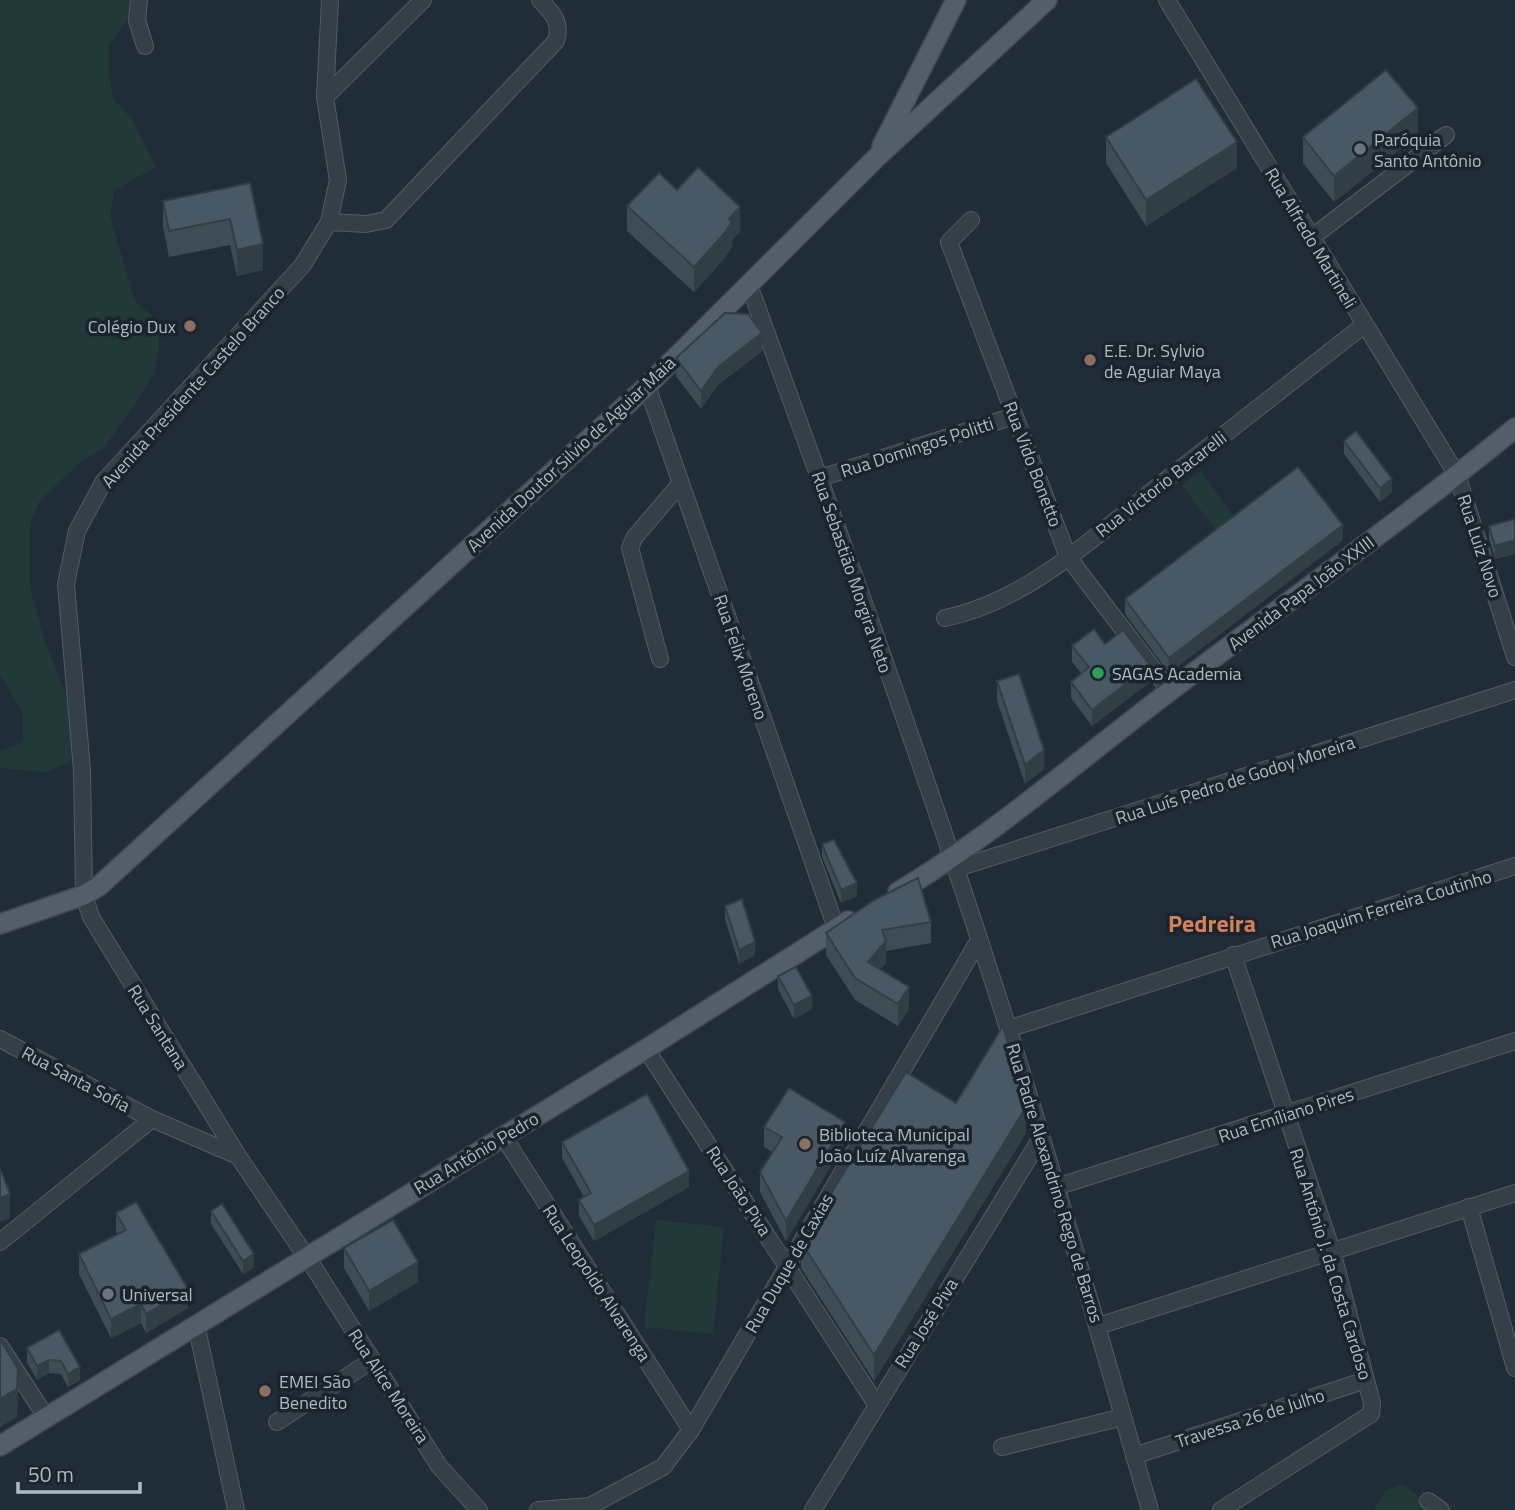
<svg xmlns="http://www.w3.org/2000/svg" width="1515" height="1510" font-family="'Titillium Web',sans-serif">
  <rect width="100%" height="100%" fill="#202d38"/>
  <g fill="#223939">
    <polygon points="0,0 142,0 109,45 109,74 113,99 132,119 156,167 114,190 110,216 135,301 159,322 159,351 153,376 138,399 104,448 80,462 40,500 30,524 30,587 43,636 62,684 76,709 76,738 71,762 46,772 0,768 0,751 23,742 23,713 0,674"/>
    <polygon points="1200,471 1285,584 1267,598 1182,485"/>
    <polygon points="656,1220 724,1227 713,1334 644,1327"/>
    <polygon points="1401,1485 1406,1486 1434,1510 1374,1510 1386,1490"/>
  </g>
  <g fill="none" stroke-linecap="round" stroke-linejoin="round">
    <defs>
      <g id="minor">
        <polyline points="139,0 137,20 145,46"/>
        <polyline points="1167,0 1457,475 1515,657"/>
        <polyline points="325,97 423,0"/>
        <polyline points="971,220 949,242 1068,557 1170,691"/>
        <path d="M329,222l37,2 20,-4 170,-179c6,-19 -3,-27 -16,-41"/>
        <polyline points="1311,238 1446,135"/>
        <path d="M749,285c90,246 179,492 258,740 51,161 96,323 143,485"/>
        <polyline points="647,386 836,928"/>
        <polyline points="820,478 1014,416"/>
        <path d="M945,618c83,-17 151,-83 216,-134 68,-53 136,-106 203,-159"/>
        <polyline points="660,659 630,548 634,538 680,484"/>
        <polyline points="955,869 1515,690"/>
        <polyline points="1008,1029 1515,866"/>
        <polyline points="0,1039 152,1119 238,1156 318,1274 439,1466 479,1510"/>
        <polyline points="646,1049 876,1404"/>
        <polyline points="503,1136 691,1430"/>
        <polyline points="238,1156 91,917 84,895 82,770 66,584 77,531 104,481 302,266 329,222 338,180 325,97 330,0"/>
        <polyline points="1056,1187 1515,1041"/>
        <polyline points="1469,1207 1515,1368"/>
        <polyline points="0,1242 152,1119"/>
        <polyline points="196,1324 236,1510"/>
        <polyline points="1098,1326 1515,1193"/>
        <polyline points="0,1346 46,1417"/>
        <polyline points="277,1422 371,1361"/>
        <polyline points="1002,1447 1123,1417"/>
        <polyline points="1134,1456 1366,1380"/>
        <polyline points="1428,1501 1441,1510"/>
        <polyline points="538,1510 590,1506 663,1467 691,1430 979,940"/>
        <polyline points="813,1510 1041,1138"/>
        <polyline points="1221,1510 1371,1414 1372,1403 1332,1251 1233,955"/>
      </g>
      <g id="major">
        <polyline points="882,146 956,0"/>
        <path d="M898,892c97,-58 182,-133 272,-201 115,-88 233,-171 345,-263"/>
        <polyline points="0,924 84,895 99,886 647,386 876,158 1047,0"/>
        <polyline points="0,1446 646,1049 848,921"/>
      </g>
    </defs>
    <use href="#minor" stroke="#515d66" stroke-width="18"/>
    <use href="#major" stroke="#3d4852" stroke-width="22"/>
    <use href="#minor" stroke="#343f48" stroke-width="16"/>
    <use href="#major" stroke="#525e69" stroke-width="19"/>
  </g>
  <g fill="#3e4c56">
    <polygon points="1418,135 1334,202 1303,163 1303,137"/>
    <polygon points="1106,137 1237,168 1146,226 1106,163"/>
    <polygon points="250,183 263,270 237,276 230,245 169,257 163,227 163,201"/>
    <polygon points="677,190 740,232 732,240 732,247 724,259 694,292 627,231 627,206"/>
    <polygon points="762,351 718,385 701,409 676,376 676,358"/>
    <polygon points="1344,441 1392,492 1380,502 1344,454"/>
    <polygon points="1515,519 1515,554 1495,559 1489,539 1489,526"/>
    <polygon points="1343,540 1169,673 1125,614 1125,599"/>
    <polygon points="1105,644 1150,682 1092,726 1071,698 1071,682 1081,673 1072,662 1072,646"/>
    <polygon points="997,681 1044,769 1025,784 997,701"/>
    <polygon points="822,844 857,896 841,903 822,857"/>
    <polygon points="725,906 755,955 739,964 725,919"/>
    <polygon points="931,922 931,943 886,951 886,963 880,969 909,1009 898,1026 855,1000 826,955 826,933"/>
    <polygon points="778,976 812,1009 794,1019 778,989"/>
    <polygon points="956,1103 1026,1133 874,1381 801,1268 801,1242"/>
    <polygon points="764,1127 845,1142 786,1241 760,1192 760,1172 773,1152 764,1147"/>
    <polygon points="562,1142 689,1187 594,1241 579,1216 579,1200 584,1197 562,1158"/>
    <polygon points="211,1211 254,1267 243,1274 211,1224"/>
    <polygon points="116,1213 188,1308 146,1333 141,1323 111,1338 79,1274 79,1254 118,1235 116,1232"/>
    <polygon points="344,1248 418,1282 369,1311 344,1268"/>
    <polygon points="59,1330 80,1380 68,1387 61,1374 49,1373 37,1380 27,1362 27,1348"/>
  </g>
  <g fill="#323e46">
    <polygon points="1418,108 1418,135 1334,202 1334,176"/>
    <polygon points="1237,142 1237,168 1146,226 1146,200"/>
    <polygon points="740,207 740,232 732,240 732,247 724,259 694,292 694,267 729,219"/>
    <polygon points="263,244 263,270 237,276 237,250"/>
    <polygon points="762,333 762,351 718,385 701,409 701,391 718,367"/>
    <polygon points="1392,479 1392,492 1380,502 1380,488"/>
    <polygon points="1343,525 1343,540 1169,673 1169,658"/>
    <polygon points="1515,540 1515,554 1495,559 1495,546"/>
    <polygon points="1150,665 1150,682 1092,726 1092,710"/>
    <polygon points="1044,750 1044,769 1025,784 1025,765"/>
    <polygon points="857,883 857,896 841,903 841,890"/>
    <polygon points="886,941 886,963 868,984 868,962"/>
    <polygon points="755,942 755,955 739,964 739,950"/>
    <polygon points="909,987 909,1009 898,1026 898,1004"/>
    <polygon points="812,996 812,1009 794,1019 794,1005"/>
    <polygon points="1026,1107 1026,1133 874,1381 874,1355"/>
    <polygon points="845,1122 845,1142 786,1241 786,1221"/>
    <polygon points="689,1171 689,1187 594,1241 594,1225"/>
    <polygon points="10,1194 10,1218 0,1222 0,1198"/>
    <polygon points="254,1254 254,1267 243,1274 243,1261"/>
    <polygon points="418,1262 418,1282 369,1311 369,1291"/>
    <polygon points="188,1289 188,1308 146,1333 146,1314"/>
    <polygon points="141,1304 141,1323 111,1338 111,1319"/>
    <polygon points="49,1360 49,1373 37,1380 37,1366"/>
    <polygon points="80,1367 80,1380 68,1387 68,1374"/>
    <polygon points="18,1369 18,1397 17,1417 0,1427 0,1399"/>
  </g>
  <g fill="#485864" stroke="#323e46" stroke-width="2">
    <polygon points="1386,70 1418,108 1334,176 1303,137"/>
    <polygon points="1196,79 1237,142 1146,200 1106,137"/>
    <polygon points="698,167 740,207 729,219 732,222 724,234 694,267 627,206 659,173 677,190"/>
    <polygon points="250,183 263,244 237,250 230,219 169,231 163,201"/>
    <polygon points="725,313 748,314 762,333 718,367 701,391 676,358"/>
    <polygon points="1356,431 1392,479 1380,488 1344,441"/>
    <polygon points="1298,467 1343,525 1169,658 1125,599"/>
    <polygon points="1515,519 1515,540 1495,546 1489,526"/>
    <polygon points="1094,629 1105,644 1123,630 1150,665 1092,710 1071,682 1089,667 1072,646"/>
    <polygon points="1019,674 1044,750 1025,765 997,681"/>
    <polygon points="834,840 857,883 841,890 822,844"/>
    <polygon points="918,878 931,922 882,930 886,941 868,962 909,987 898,1004 855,978 826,933 874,900"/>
    <polygon points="742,899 755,942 739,950 725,906"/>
    <polygon points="796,967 812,996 794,1005 778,976"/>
    <polygon points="1003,1026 1026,1107 874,1355 801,1242 906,1072 956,1103"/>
    <polygon points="789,1088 845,1122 786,1221 760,1172 782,1137 764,1127"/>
    <polygon points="647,1094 689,1171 594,1225 579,1200 591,1193 562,1142"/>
    <polygon points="0,1168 10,1194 0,1198"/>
    <polygon points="136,1202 188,1289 146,1314 141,1304 111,1319 79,1254 126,1230 116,1213"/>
    <polygon points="222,1204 254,1254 243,1261 211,1211"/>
    <polygon points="393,1220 418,1262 369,1291 344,1248"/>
    <polygon points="59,1330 80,1367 68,1374 61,1361 49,1360 37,1366 27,1348"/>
    <polygon points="0,1339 18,1369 17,1389 0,1399"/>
  </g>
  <g fill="#6b7280" stroke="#19242d" stroke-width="2.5">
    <circle cx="1360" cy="149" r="7"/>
    <circle cx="108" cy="1294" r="7"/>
  </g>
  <g fill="#8d6e63" stroke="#19242d" stroke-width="2.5">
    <circle cx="190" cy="326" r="7"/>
    <circle cx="1090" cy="360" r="7"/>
    <circle cx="805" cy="1144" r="7"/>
    <circle cx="265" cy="1391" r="7"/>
  </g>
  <circle fill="#2e9e5b" stroke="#19242d" stroke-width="2.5" cx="1098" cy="673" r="7"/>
  <g text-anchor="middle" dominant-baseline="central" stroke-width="7" stroke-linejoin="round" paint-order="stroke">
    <g font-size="18" fill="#aebac5" stroke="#19242d" text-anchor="start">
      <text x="1374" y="139">Paróquia<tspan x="1374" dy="21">Santo Antônio</tspan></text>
      <text x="176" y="326" text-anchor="end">Colégio Dux</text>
      <text x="1104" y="350">E.E. Dr. Sylvio<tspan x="1104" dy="21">de Aguiar Maya</tspan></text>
      <text x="1112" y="673">SAGAS Academia</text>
      <text x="819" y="1134">Biblioteca Municipal<tspan x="819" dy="21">João Luíz Alvarenga</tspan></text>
      <text x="122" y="1294">Universal</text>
      <text x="279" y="1381">EMEI São<tspan x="279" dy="21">Benedito</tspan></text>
    </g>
    <g font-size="18" fill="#aebac5" stroke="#19242d">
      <text transform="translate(1311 238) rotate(59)">Rua Alfredo Martineli</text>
      <text transform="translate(193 387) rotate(-48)">Avenida Presidente Castelo Branco</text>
      <text transform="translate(917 447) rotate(-18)">Rua Domingos Politti</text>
      <text transform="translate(571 454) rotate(-43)">Avenida Doutor Silvio de Aguiar Maia</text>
      <text transform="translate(1033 464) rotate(69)">Rua Vido Bonetto</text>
      <text transform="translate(1161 484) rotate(-38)">Rua Victorio Bacarelli</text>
      <text transform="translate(1480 546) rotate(72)">Rua Luiz Novo</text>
      <text transform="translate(852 572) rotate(71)">Rua Sebastião Morgira Neto</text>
      <text transform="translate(1301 593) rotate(-37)">Avenida Papa João XXIII</text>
      <text transform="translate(741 657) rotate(71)">Rua Felix Moreno</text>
      <text transform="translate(1235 780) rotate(-18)">Rua Luís Pedro de Godoy Moreira</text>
      <text transform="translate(1381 909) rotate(-17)">Rua Joaquim Ferreira Coutinho</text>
      <text transform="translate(158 1027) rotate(58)">Rua Santana</text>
      <text transform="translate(76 1079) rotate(28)">Rua Santa Sofia</text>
      <text transform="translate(1286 1115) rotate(-18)">Rua Emíliano Pires</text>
      <text transform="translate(476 1153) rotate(-31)">Rua Antônio Pedro</text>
      <text transform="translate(1055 1183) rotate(73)">Rua Padre Alexandrino Rego de Barros</text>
      <text transform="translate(739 1191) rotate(57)">Rua João Piva</text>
      <text transform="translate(789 1263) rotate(-60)">Rua Duque de Caxias</text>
      <text transform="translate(1331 1264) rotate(73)">Rua Antônio J. da Costa Cardoso</text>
      <text transform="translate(597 1283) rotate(57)">Rua Leopoldo Alvarenga</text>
      <text transform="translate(926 1323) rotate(-58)">Rua José Piva</text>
      <text transform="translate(389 1386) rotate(57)">Rua Alice Moreira</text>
      <text transform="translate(1250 1418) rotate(-18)">Travessa 26 de Julho</text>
    </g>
    <g font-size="24" font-weight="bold" fill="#d3805b" stroke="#19242d">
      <text x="1212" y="923">Pedreira</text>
    </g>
  </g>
  <path d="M18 1482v10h122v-10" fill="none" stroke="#aebac5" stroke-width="3.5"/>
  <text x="28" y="1482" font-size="21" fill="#aebac5" stroke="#19242d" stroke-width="5" paint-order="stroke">50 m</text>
</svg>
